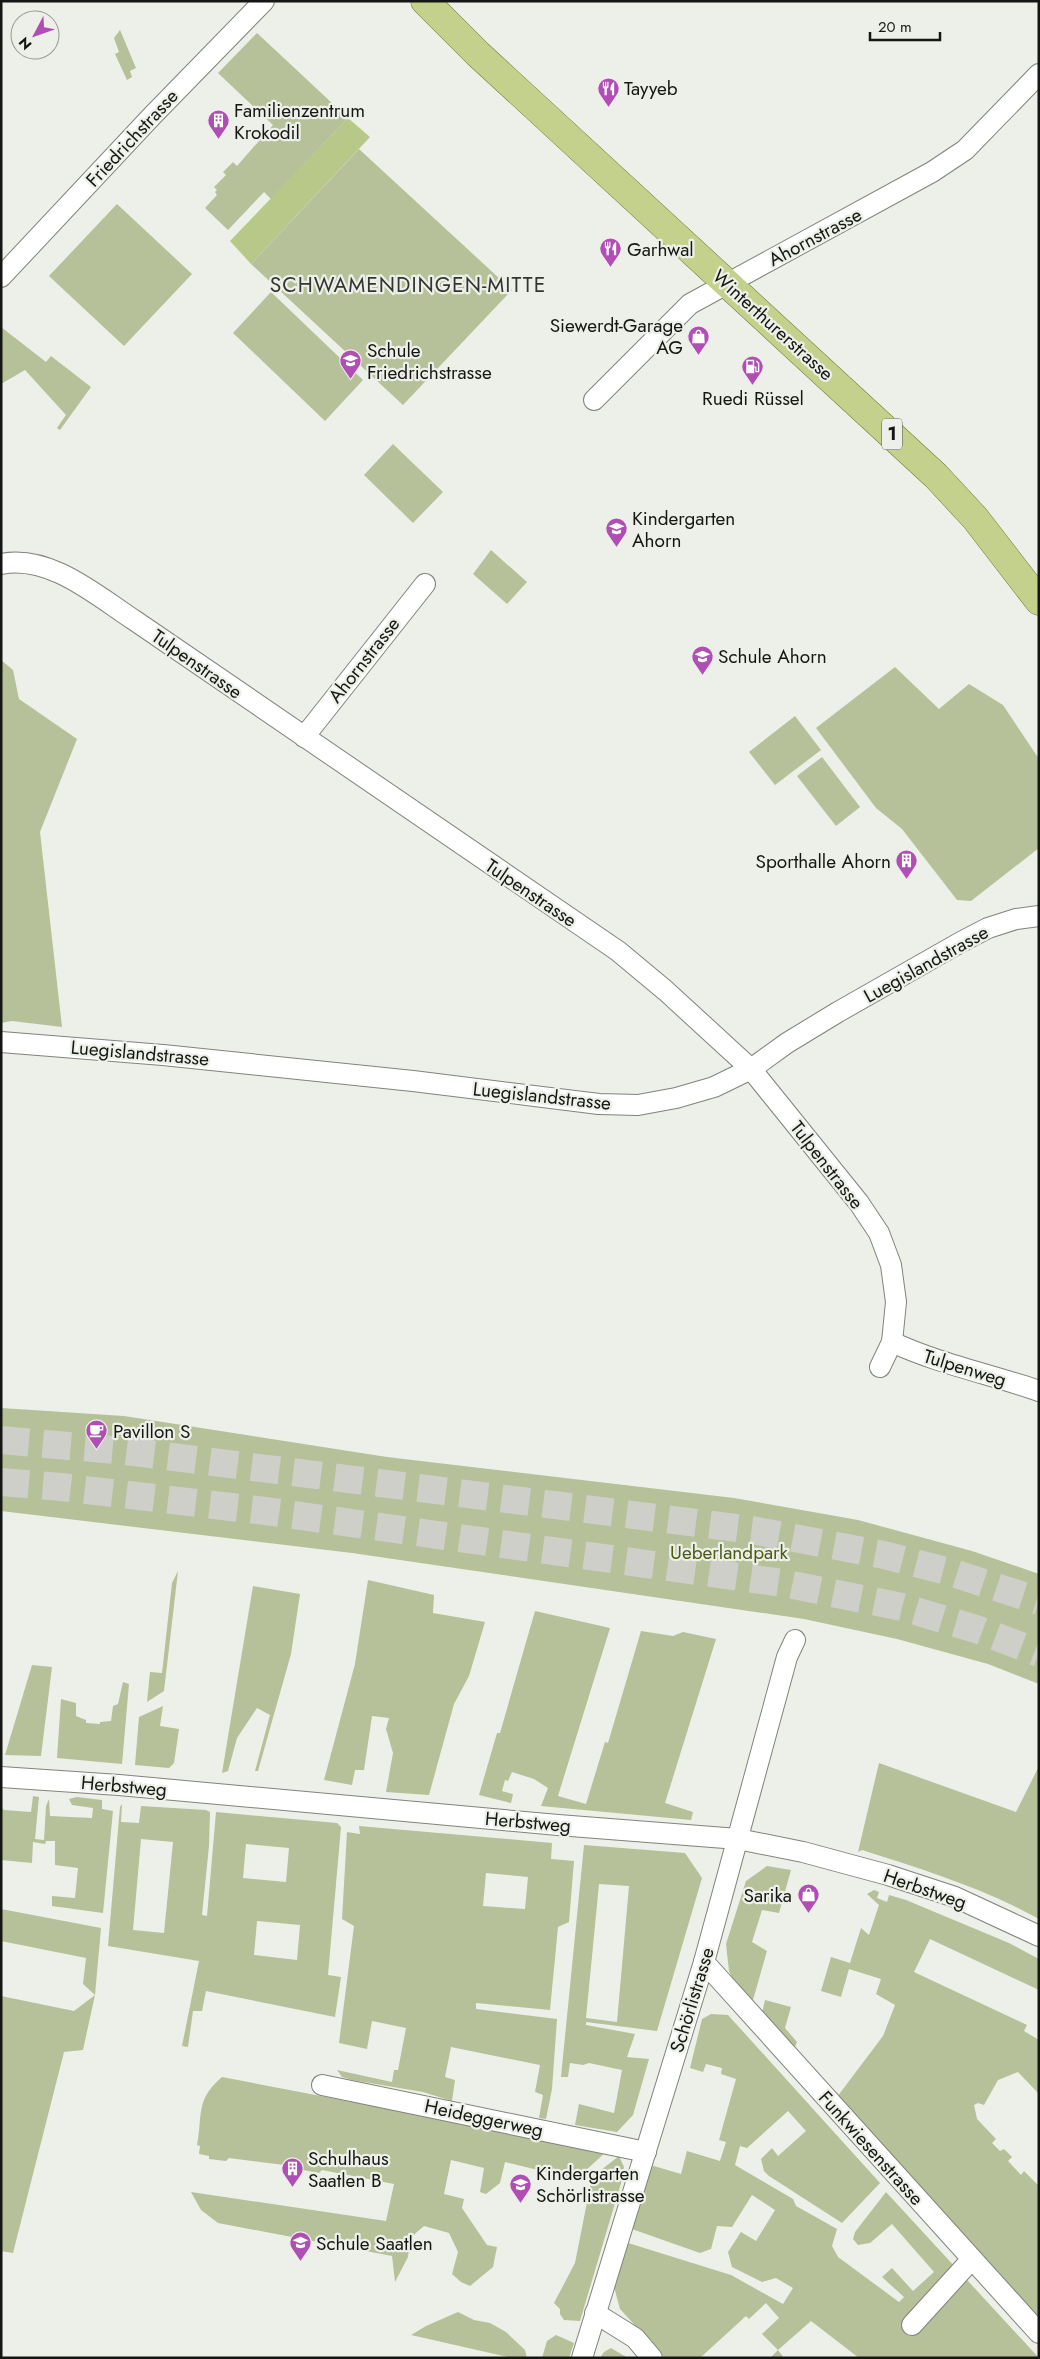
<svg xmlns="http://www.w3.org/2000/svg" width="1040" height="2359" font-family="Jost,sans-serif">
  <rect width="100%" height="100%" fill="#edf0e8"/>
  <g fill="#b6c099" fill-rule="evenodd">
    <polygon points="120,30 136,68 130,71 132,77 127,80 115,54 119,52 114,38"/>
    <polygon points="257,33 348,118 271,199 264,192 228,230 205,208 217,195 215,192 217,190 214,187 226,175 223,172 233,162 237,166 273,125 218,73"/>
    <polygon points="359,149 512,290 403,405 251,264"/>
    <polygon points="117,204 192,274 124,346 49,276"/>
    <polygon points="271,292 363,380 325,421 233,333"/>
    <polygon points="1,327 46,362 51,356 91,387 60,430 57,428 66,415 25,370 1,384"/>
    <polygon points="393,444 443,492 413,523 364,475"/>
    <polygon points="491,550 527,582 507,604 473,574"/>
    <polygon points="1,660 13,670 19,699 77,739 40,832 62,1027 12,1021 1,1023"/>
    <polygon points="895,667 939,709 969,684 1003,705 1039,759 1039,848 971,901 957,900 902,829 876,808 816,728"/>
    <polygon points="795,716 821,750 775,785 749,752"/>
    <polygon points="822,757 860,807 836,826 797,776"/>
    <polygon points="1,1408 124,1416 387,1457 734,1498 858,1520 972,1551 1039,1574 1039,1684 988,1664 897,1639 804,1619 352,1553 1,1511"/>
    <polygon points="178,1571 164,1691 147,1702 150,1672 162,1673 172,1583"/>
    <polygon points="368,1580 434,1595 433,1613 485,1622 469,1676 454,1704 429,1795 386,1792 393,1753 386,1729 389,1718 372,1716 364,1770 355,1770 352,1785 324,1780 355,1664"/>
    <polygon points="253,1586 300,1594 291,1654 258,1771 255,1771 270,1715 257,1708 237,1738 228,1771 222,1773"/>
    <polygon points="535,1611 610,1628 558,1796 586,1804 605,1742 608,1743 641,1631 673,1636 683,1632 716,1639 665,1803 693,1812 691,1820 541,1806 548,1788 534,1779 512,1772 508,1781 505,1780 502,1791 513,1794 511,1803 479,1795 497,1733 500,1733"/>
    <polygon points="32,1665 52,1667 41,1756 5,1755"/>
    <polygon points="123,1682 129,1684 122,1764 57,1758 61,1699 76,1703 76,1716 86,1720 86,1723 100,1724 100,1722 111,1721 113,1706 118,1704"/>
    <polygon points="163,1706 160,1726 179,1729 174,1763 169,1768 135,1765 139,1717"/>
    <path d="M879,1763l137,49 23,-46v153c-55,-31 -118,-50 -177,-69l-4,2z"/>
    <polygon points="33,1796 39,1797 35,1839 44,1840 46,1806 49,1799 50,1816 92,1818 93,1808 72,1805 69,1799 77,1797 102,1800 102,1809 113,1811 103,1913 52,1906 52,1896 75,1898 78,1868 55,1865 55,1841 46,1841 45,1844 33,1842 32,1863 1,1860 1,1807 4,1810 31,1812"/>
    <path d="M122,1804l-1,18 18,1 2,-17 65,4 4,2 -1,34 -7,69 5,1 9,-104 121,11 4,4 -13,148 13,2 -6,40 -129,-26 -4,20h-9l-5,36 -6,-1 17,-85 -91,-15 12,-139zM141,1839l32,3 -9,91 -31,-3zM246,1844l43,4 -3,34 -43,-4zM257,1921l43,4 -3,35 -43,-5z"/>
    <path d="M359,1826l193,17 -1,16 23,2 -5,61 -11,5 -8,83 -74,-7v6l81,10 -5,70 -6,30 -7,-1 4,-23 -8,-3 5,-27 -89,-18 -6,30 10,3 -3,21 -29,-9 -71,-12 -10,-3 -5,-7 55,12 2,-12h4l8,-42 -34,-7 -5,28 -28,-6 15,-117 -12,-7 5,-87 13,2zM486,1873l42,4 -3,32 -42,-3z"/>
    <path d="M584,1845l101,8 17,25 -45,153 -71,-9v3l49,9 -8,23 22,2 -16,56 -16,17 -42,-7 4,-21 35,9 8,-43 -33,-7 -6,2 -13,-2 -2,14h-7zM599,1884l30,2 -12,136 -31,-4z"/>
    <polygon points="767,1866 791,1870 779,1913 762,1910 752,1942 767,1951 753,2000 749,1999 735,1984 729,1971 726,1944 746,1881"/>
    <polygon points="874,1890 879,1892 877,1898 887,1902 889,1895 906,1900 1009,1943 1039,1959 1039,1990 930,1939 914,1972 1027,2025 1024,2031 1039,2040 1039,2094 1018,2072 998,2080 984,2105 978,2103 974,2105 977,2119 996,2139 992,2143 1000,2151 1004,2149 1012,2157 1008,2161 1021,2175 1024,2171 1039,2186 1039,2320 837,2097 883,2036 895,2005 876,1994 881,1979 849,1969 841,1997 821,1991 831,1957 850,1963 861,1928 869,1935 879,1905 867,1894"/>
    <polygon points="1,1909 101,1928 95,1995 83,2050 64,2052 13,2253 1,2251 1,1996 74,2011 95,1995 83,1984 86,1958 1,1941"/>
    <polygon points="765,2000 791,2007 785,2028 797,2042 795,2047 792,2048 762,2013"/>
    <polygon points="711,2014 728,2015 880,2183 842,2223 769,2176 764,2171 761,2159 772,2148 778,2156 806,2131 788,2111 747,2148 740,2146 735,2165 793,2199 796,2206 837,2229 832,2246 838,2257 899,2302 904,2297 882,2277 892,2268 913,2291 934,2272 892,2224 870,2243 858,2245 853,2239 855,2232 886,2192 1039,2358 859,2358 811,2321 778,2350 784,2358 770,2358 778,2350 762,2334 779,2318 766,2303 749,2319 746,2316 700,2358 665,2358 620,2309 613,2283 625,2242 731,2275 783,2304 793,2288 776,2278 762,2282 732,2267 728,2252 741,2232 756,2241 775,2210 752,2195 732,2227 717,2226 711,2249 700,2253 629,2228 647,2164 681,2174 687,2151 720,2161 726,2142 719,2140 736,2079 721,2074 722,2068 706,2064 703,2072 690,2068 702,2019"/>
    <path d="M222,2077l385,74 -23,21 -17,5 -62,-15 -5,21 -14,11 -6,-2 4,-24 -33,-8 -7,34 20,5 -2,9 25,37 10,2 -4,20 -23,19 -9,-4 -9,-8 6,-22 -9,-19 -25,-7 -14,12 -2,19 -13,25 -3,-26 -174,-33 -17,-13 -10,-18 195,29 8,-37 -72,-14 -3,3 -16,-3v-3h-2l-72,-9 -3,3 -17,-2v-3l-10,-2 1,-8 -3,-1c6,-31 -2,-45 25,-68z"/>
    <polygon points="619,2156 624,2167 624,2173 580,2321 564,2320 560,2314 560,2309 554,2303 575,2263 592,2177"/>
    <polygon points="458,2312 474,2320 490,2323 506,2332 525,2350 527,2358 512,2358 411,2335 426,2326"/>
    <polygon points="556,2335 574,2343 569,2358 542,2358 547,2341"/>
    <polygon points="611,2348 628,2358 600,2358 604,2352"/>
  </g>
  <polygon fill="#b8c889" points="348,118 370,137 251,264 230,241"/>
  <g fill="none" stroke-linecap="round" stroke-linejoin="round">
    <g stroke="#cdcfc8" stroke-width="28" stroke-dasharray="28 14" stroke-linecap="butt">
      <polyline points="1,1440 125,1451 752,1530 884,1555 950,1572 1039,1601"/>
      <polyline points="1,1482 61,1487 265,1511 783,1583 902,1607 976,1629 1039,1653"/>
    </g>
    <defs>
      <g id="minor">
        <polyline points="1,277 151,117 264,1"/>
        <polyline points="594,400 690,304 932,172 965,150 1039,74"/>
        <path d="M1,564c48,-10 95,31 133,56l484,331 48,40 85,78 108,134 20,30 12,32 5,37 -4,40 -12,25"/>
        <polyline points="304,737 425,584"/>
        <polyline points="1,1042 163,1055 413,1081 599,1104 638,1105 676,1098 714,1087 751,1069 787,1043 838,1012 961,942 988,928 1016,919 1039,916"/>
        <path d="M892,1342c47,22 98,32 147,49"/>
        <polyline points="1,1777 119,1785 558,1825 738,1839 803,1852 888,1875 955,1897 1039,1936"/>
        <polyline points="704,1962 1039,2333"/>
        <polyline points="322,2085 646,2152"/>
        <polyline points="595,2313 635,2338 652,2358"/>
        <polyline points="912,2325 972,2259"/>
        <polyline points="582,2358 704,1962 787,1657 795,1640"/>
      </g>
      <polyline id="primary" points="425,1 478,54 936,476 975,518 1039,601"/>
    </defs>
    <use href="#minor" stroke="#81837c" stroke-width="22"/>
    <use href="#primary" stroke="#6d7c31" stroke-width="29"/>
    <use href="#minor" stroke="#fff" stroke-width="20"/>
    <use href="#primary" stroke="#c4d18d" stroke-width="28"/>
  </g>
  <defs>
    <symbol id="restaurant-pin" viewBox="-11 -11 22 30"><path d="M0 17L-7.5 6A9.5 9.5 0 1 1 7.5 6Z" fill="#b04eb5" stroke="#edf0e8"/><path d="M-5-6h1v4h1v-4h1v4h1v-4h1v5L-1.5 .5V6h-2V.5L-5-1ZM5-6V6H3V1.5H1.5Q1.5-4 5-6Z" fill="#fff"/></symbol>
    <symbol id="building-pin" viewBox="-11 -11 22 30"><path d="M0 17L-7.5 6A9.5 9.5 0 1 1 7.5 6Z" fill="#b04eb5" stroke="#edf0e8"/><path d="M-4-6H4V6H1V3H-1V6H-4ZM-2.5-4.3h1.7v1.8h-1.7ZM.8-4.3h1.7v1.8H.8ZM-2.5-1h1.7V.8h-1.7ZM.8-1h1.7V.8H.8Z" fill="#fff"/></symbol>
    <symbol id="shop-pin" viewBox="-11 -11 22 30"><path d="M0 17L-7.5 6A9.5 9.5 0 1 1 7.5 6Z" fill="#b04eb5" stroke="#edf0e8"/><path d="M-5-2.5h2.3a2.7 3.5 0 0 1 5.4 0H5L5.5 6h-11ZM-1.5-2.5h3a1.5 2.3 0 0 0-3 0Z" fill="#fff"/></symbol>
    <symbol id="school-pin" viewBox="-11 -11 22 30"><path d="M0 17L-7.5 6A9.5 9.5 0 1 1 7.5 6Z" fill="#b04eb5" stroke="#edf0e8"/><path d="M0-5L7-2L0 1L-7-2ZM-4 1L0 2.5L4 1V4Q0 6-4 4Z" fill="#fff"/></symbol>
    <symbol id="fuel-pin" viewBox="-11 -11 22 30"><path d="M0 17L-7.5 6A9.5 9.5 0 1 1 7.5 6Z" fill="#b04eb5" stroke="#edf0e8"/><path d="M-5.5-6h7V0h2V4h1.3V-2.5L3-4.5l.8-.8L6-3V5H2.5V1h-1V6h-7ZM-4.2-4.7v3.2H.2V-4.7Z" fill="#fff"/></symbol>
    <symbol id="cafe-pin" viewBox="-11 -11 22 30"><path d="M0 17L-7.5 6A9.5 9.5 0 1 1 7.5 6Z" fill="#b04eb5" stroke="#edf0e8"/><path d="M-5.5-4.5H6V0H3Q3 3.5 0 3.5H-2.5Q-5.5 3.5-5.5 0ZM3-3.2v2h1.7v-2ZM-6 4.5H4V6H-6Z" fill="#fff"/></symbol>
  </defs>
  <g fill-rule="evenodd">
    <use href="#restaurant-pin" x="596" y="76" width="25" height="34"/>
    <use href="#building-pin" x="206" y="108" width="25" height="34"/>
    <use href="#restaurant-pin" x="598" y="236" width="25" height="34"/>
    <use href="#shop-pin" x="686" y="324" width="25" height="34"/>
    <use href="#school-pin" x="338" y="348" width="25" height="34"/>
    <use href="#fuel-pin" x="740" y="354" width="25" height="34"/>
    <use href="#school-pin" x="604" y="516" width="25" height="34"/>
    <use href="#school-pin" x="690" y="644" width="25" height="34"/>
    <use href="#building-pin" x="894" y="848" width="25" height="34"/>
    <use href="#cafe-pin" x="84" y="1418" width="25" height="34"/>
    <use href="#shop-pin" x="796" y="1882" width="25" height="34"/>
    <use href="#building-pin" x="280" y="2156" width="25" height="34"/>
    <use href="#school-pin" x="508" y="2172" width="25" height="34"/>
    <use href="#school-pin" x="288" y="2230" width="25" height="34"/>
  </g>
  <g text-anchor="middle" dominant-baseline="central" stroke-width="4.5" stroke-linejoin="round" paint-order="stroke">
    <rect fill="#edf0e8" stroke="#565753" stroke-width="1" x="882" y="418.5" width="20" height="31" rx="4"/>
    <g font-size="18" font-weight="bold" fill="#151613">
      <text x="892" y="434">1</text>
    </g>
    <g font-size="19" fill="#151613" stroke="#edf0e8" text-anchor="start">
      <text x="624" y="88">Tayyeb</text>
      <text x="234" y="110">Familienzentrum<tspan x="234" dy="22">Krokodil</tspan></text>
      <text x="627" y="249">Garhwal</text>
      <text x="683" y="325" text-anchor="end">Siewerdt-Garage<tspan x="683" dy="22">AG</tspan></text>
      <text x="367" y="350">Schule<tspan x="367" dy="22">Friedrichstrasse</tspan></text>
      <text x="753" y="398" text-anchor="middle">Ruedi Rüssel</text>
      <text x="632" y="518">Kindergarten<tspan x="632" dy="22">Ahorn</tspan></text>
      <text x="718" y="656">Schule Ahorn</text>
      <text x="891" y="861" text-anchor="end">Sporthalle Ahorn</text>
      <text x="113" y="1431">Pavillon S</text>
      <text x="792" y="1895" text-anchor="end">Sarika</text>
      <text x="308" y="2158">Schulhaus<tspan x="308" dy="22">Saatlen B</tspan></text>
      <text x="536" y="2173">Kindergarten<tspan x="536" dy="22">Schörlistrasse</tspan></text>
      <text x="316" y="2243">Schule Saatlen</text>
    </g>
    <g font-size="19" fill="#151613" stroke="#edf0e8">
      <text transform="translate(132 138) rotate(-47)">Friedrichstrasse</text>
      <text transform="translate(815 237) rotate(-28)">Ahornstrasse</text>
      <text transform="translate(773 325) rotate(42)">Winterthurerstrasse</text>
      <text transform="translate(364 660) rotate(-52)">Ahornstrasse</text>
      <text transform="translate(197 664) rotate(35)">Tulpenstrasse</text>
      <text transform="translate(531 893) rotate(34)">Tulpenstrasse</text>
      <text transform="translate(926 964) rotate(-29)">Luegislandstrasse</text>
      <text transform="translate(140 1053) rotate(5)">Luegislandstrasse</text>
      <text transform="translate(542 1096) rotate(6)">Luegislandstrasse</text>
      <text transform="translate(827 1165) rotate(52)">Tulpenstrasse</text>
      <text transform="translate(965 1368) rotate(17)">Tulpenweg</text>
      <text transform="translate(124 1786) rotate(5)">Herbstweg</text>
      <text transform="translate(528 1822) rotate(5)">Herbstweg</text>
      <text transform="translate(925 1889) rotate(19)">Herbstweg</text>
      <text transform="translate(692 2000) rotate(-73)">Schörlistrasse</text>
      <text transform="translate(484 2118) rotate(12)">Heideggerweg</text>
      <text transform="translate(871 2148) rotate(48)">Funkwiesenstrasse</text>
    </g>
    <g font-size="19" fill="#4c5a14" stroke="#edf0e8">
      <text x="729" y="1552">Ueberlandpark</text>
    </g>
    <g font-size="21" letter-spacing="1" fill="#33352f" stroke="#edf0e8">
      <text x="408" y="285">SCHWAMENDINGEN-MITTE</text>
    </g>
  </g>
  <rect width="1040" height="2359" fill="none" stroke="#151613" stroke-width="5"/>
  <g transform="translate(35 35) rotate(229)"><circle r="24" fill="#edf0e8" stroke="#979993"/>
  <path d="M0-4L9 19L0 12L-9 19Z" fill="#b04eb5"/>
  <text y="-8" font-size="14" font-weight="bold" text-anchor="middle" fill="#151613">N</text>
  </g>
  <path d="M870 32v8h70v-8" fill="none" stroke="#151613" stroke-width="2.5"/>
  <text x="878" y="32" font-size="15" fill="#151613" stroke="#edf0e8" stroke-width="4" paint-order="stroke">20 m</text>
</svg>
